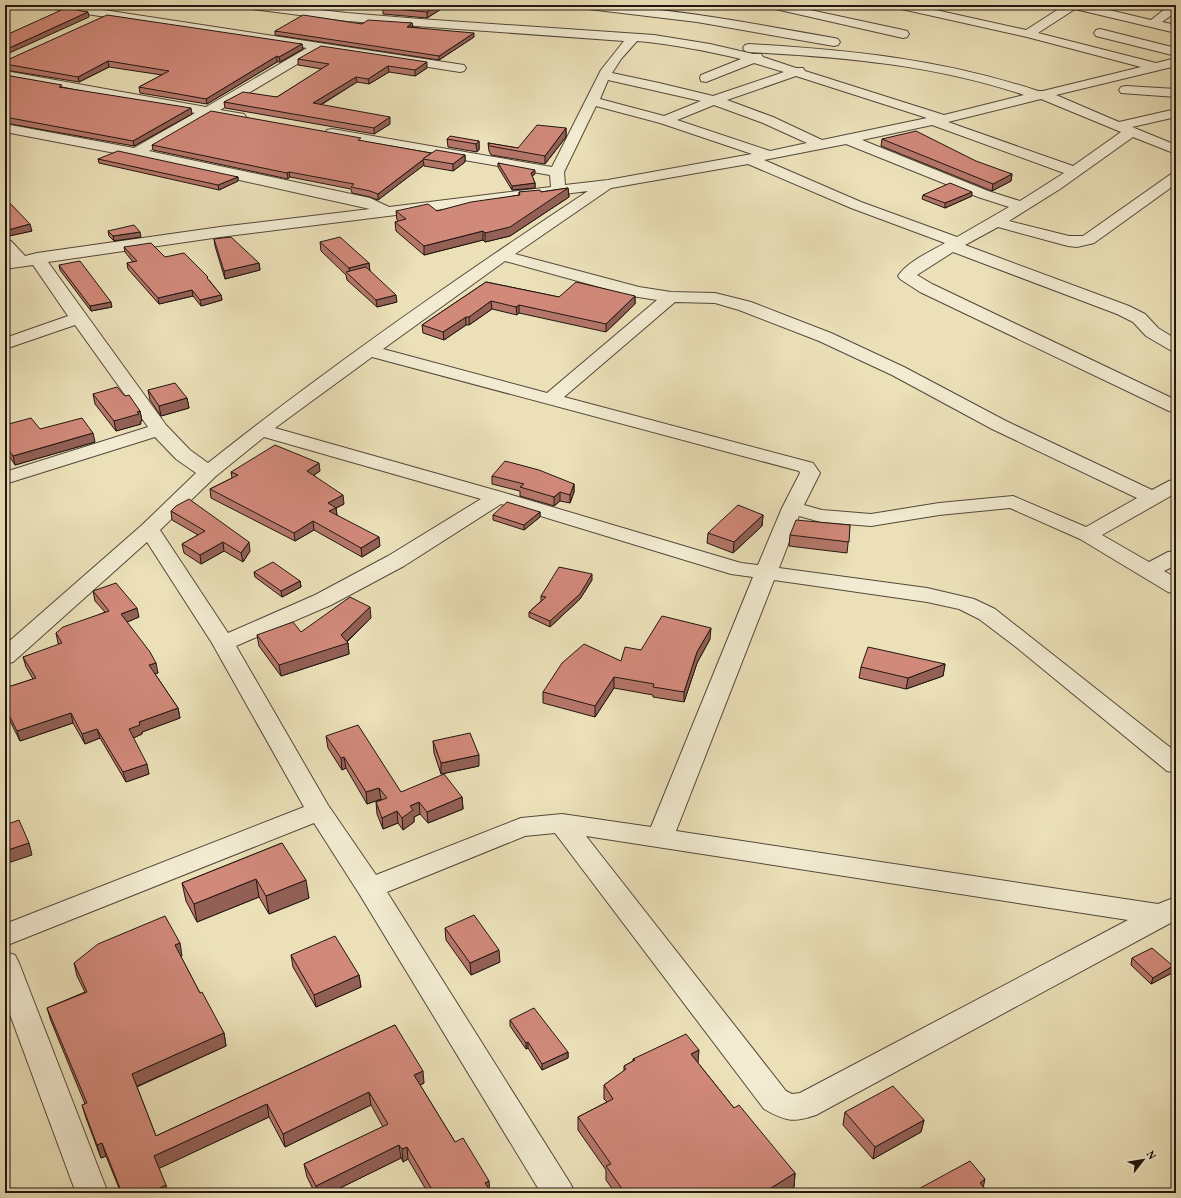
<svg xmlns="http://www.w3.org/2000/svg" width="1181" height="1198" font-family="Vollkorn,serif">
  <rect width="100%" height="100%" fill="#ebe0b8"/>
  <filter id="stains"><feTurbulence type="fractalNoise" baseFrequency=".005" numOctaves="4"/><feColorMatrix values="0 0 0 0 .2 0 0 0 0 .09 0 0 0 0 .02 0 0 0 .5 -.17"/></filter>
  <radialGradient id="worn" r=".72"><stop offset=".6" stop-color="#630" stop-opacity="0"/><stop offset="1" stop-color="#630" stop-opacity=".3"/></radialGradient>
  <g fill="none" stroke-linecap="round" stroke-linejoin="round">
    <defs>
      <g id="street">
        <path d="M42,5h29l393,60 2,3 -2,3 -4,1 -139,-22 -101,60 24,4 2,3 -2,3 -5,1 -29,-5 -61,35 221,47 19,9 162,-20 -1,-12 -218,-38 -5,-1 -2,-3 2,-3 5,-1 220,38 49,-97 23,-29 -277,-20 -102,-13 -4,-1 -2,-2h36l72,8 73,6 234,16 56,9 43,10h8l2,3 33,11h7l2,3 139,44 80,-20c-89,-30 -181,-38 -275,-43l-4,-1 -2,-3 2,-3 4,-1c101,6 192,15 289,47h5l98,-24 -114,-30 -130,-29 -4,-1 -2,-2h22l113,25 39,-25h23l63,15 19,-15h6v7l-14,10 14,3v8l-101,-24 -37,24 118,30 20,-5v8l-120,29 63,27 57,-13v8l-44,10 44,18v9l-43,-17 -73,52 -51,32 60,15h14l88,-62 5,-1v11l-82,59 -17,4 -9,-1 -70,-19 -33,18 164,61 16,8 13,14 18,11v12l-6,-1 -24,-14 -13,-14 -16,-8 -164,-62 -36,23 15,9 244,116v13l-7,-2 -249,-119 -20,-13 -2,-3c10,-15 32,-24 47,-33l-94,-35 -103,-44 -137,24 -96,66 124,33 32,5 44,1 36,9 80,31 73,34 102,54 146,69 17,-9 7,-2v14l-74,42 47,27 19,-10 8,-1v14l-12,6 12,7v16l-8,-2 -88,-53 -70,-31 -71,7 -68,11 -50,-4 -22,-6 -20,52 148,20 47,11 21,10 181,143v21l-9,-2 -151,-124 -37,-28 -20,-10 -32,-7 -153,-22 -98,251 482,73 18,-7v23l-360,195c-23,8 -31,6 -52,-6l-209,-276 -30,3 -138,56 183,291 5,10h-34l-181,-298 -46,-72 -309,123v-22l299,-117 -92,-164 -65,-101 -134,120 -8,2v-19l137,-120 54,-52 -20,-14 -21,-22 -150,47v-12l143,-45 -73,-102 -70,24v-11l63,-22 -35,-51 -28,4v-10l5,-1 -5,-5v-14l6,2 14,15 12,-3 183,-26 150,-18 -234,-52 -131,-25v-8l129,24 61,-35 -190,-34v-8l201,36 101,-59 -259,-40 -4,-1zM637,41c35,3 70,10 104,18l-40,16 -1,3 1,3 5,1 48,-19 30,9 -71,24 -54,-13 -47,-10 9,-14zM796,76l131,42 -105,22 -49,-23 -46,-17zM608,80l93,21 -37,15 -64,-17zM1041,99l80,33 -48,34 -125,-44zM714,105l49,18 44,20 -37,8 -93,-31zM596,106l64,17 92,31 -144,26 -43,5 -1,-13zM932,125l132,48 -44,28 -32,-10 -126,-51zM846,144l132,53 31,10 -52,30 -96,-35 -97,-42zM588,191c-130,86 -258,175 -380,272l-18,-13 -24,-25 -118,-163 172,-25zM505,261l127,35 25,4 -110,93 -164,-44zM675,302l40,1 24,7 80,31 73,34 100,54 145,69 -51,29 -73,-31 -74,7 -68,11 -49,-4 -18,-5 16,-32 -7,-10 -249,-66zM372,357l427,114 1,2 -18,35 -24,57 -17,-2 -236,-70 -230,-65zM264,437l217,62 -93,57 -73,39 -87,38 -68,-103 56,-54zM501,504l230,70 22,3 -102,250 -89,-13 -41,4 -145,57 -48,-70 -92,-159 95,-41 73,-39zM586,836l542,84 -328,173 -8,1 -6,-3z"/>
        <path d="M574,5c88,0 174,18 260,33l4,1 2,3 -2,3 -4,1 -137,-24 -117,-14 -4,-1z"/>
        <polygon points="765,5 787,5 903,30 907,31 909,34 907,37 903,38 771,8 767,7"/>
        <polygon points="1100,29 1176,48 1176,56 1096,36 1094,33 1096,30"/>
        <polygon points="1126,86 1176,89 1176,97 1121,93 1119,90 1121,87"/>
        <polygon points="5,952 15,955 19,963 108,1193 76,1193 5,1001"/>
      </g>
    </defs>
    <use href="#street" stroke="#54483b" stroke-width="2"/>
    <use href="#street" fill="#f2ebd1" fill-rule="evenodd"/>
  </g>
  <g fill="#b47669" stroke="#221611">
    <polygon points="446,6 427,18 383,14 383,8"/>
    <polygon points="412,23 413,27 474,37 439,60 275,35 275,31 362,24"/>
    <polygon points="302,44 303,49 280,62 277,62 207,104 140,93 139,87 162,75 109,67 79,82 5,70 5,61"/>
    <polygon points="298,59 427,68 415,76 389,72 369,84 357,82 321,105 390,124 374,134 225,108 224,102 277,97 322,69 298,65"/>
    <polygon points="5,75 62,87 192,114 134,146 5,123"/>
    <polygon points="566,128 566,137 545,164 491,155 489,151 488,143 518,148"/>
    <polygon points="447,139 479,141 479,150 477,152 448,147"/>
    <polygon points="882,139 1012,174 1011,181 992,191 881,146"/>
    <polygon points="361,141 431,153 465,155 465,162 453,171 424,166 424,165 378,200 370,197 352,193 351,189 290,177 288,179 153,150 152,145"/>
    <polygon points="98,159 238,177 238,181 219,190 99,163"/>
    <polygon points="498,163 535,174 532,176 535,183 535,188 512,190 498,167"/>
    <polygon points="568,188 569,197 510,236 485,242 483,240 424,255 396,231 395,222 398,221 397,220 396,211 437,211 519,195 519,192 541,192"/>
    <polygon points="923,195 972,196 945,208 922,199"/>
    <polygon points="5,198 32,231 9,236 5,232"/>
    <polygon points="108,231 141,237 114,241 109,236"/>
    <polygon points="214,239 259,263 260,270 225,279 215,246"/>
    <polygon points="320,242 369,263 370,271 397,302 377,307 347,280 346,275 321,251"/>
    <polygon points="124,247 165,257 209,280 221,295 222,300 201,306 193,296 159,304 128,269 127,263 133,262 125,252"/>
    <polygon points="59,265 112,307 91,311 60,270"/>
    <polygon points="486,282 559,297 635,296 635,304 606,332 519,313 517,315 492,309 469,325 466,325 444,340 423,333 422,325"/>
    <polygon points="148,390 187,398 189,408 161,416 150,400"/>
    <polygon points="93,394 125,396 140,411 142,421 140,422 141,424 116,431 95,404"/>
    <polygon points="5,425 40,429 95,442 15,465 5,450"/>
    <polygon points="320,471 314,475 344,504 336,508 337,515 380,546 362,557 314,530 295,541 211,498 210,489 232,478 231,472"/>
    <polygon points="492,476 574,484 574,492 570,503 560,501 554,506 520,496 520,491 492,484"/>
    <polygon points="171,511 250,551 243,562 224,551 201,564 184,553 182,544 198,535 172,520"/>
    <polygon points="540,512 540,517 524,530 493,520 493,515"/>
    <polygon points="763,515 762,526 733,553 707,543 708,533"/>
    <polygon points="850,525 847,553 789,546 790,535"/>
    <polygon points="254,572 300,581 301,587 282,597 255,577"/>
    <polygon points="592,580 580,599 550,627 529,617 529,612 541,601 541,596"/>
    <polygon points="93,591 139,617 127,622 158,673 155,674 178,708 180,718 142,732 142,734 133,738 149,774 126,782 100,738 85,744 73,723 20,741 5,711 5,688 33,679 26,667 23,657 59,645 58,643 56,633 105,612 95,601"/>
    <polygon points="371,618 347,642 348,643 349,654 281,676 259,646 257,635 301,632"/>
    <polygon points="710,639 697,663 684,702 653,697 653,695 614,688 595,717 543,703 543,692 621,661 641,650"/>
    <polygon points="945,664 943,676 906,689 859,678 861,667"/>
    <polygon points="326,736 401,792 462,797 463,809 428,823 420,814 414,817 414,822 403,830 398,823 383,829 377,814 376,802 381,800 381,799 367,804 346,768 342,770 328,748"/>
    <polygon points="433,741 479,766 441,774 434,753"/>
    <polygon points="282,843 309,898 269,914 259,897 197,922 186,901 182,883"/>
    <polygon points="445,928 500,962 471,975 446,940"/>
    <polygon points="291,955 359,975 361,987 316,1007 293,967"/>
    <polygon points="182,956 181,957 200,993 224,1033 226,1046 137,1087 156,1136 395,1025 424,1083 420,1085 455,1142 492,1193 428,1193 408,1159 403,1162 401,1158 330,1193 315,1193 307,1177 304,1164 383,1127 371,1105 285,1147 269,1117 159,1168 168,1193 121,1193 106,1156 101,1158 86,1118 82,1105 85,1104 51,1021 47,1008 85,992 77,976 74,963"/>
    <polygon points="1132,958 1173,966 1172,973 1151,984 1131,965"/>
    <polygon points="510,1020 568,1052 568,1058 542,1070 528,1048 526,1049 510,1026"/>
    <polygon points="633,1059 698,1063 734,1108 795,1173 794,1187 783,1193 615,1193 606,1180 606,1170 578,1130 578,1117 607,1102 604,1099 604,1085 624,1071 624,1066 633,1061"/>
    <polygon points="845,1112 924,1120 921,1132 873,1159 843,1125"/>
  </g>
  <g fill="#926055" stroke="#221611">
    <polygon points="437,5 446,5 446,6 427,18 427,12"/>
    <polygon points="88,12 89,17 5,55 5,50"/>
    <polygon points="412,23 413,27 407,27"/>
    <polygon points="474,33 474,37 439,60 439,56"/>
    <polygon points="302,44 303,49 280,62 279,57"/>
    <polygon points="277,56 277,62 207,104 206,99"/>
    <polygon points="108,61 109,67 79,82 78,77"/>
    <polygon points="427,62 427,68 415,76 415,70"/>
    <polygon points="388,66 389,72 369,84 368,79"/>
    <polygon points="356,77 357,82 313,109 313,103"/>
    <polygon points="191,108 192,114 134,146 133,141"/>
    <polygon points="390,117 390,124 374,134 374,128"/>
    <polygon points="566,128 566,137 545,164 545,156"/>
    <polygon points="479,141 479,150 477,152 476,144"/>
    <polygon points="465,155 465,162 453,171 453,164"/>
    <polygon points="423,160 424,165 378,200 378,194"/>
    <polygon points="535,170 535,174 531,177 531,173"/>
    <polygon points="289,172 290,177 288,179 287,173"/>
    <polygon points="1012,174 1011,181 992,191 993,184"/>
    <polygon points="238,177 238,181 219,190 218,185"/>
    <polygon points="535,183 535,188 512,190 512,186"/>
    <polygon points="568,188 569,197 510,236 485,242 485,233"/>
    <polygon points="972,192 972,196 945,208 945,203"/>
    <polygon points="30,224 32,231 9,236 8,230"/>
    <polygon points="483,231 483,240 424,255 424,246"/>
    <polygon points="140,232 141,237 114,241 113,236"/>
    <polygon points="259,263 260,270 225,279 224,271"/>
    <polygon points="369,263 370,273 350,275 349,268"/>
    <polygon points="192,290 193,296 159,304 158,298"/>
    <polygon points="221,295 222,300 201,306 200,300"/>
    <polygon points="396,295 397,302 377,307 376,300"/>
    <polygon points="635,296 635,304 606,332 606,324"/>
    <polygon points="491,301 492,309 469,325 469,317"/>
    <polygon points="111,302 112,307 91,311 90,306"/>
    <polygon points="519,305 519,313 517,315 516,307"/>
    <polygon points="466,317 466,325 444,340 443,332"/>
    <polygon points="187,398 189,408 161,416 159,406"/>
    <polygon points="140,411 142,421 140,422 141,424 116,431 114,421"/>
    <polygon points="93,433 95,442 15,465 13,456"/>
    <polygon points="319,463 320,471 308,479 307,471"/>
    <polygon points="574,484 574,492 570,503 570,495"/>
    <polygon points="560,492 560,501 554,506 554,497"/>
    <polygon points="343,495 344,504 336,508 337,516 330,520 328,503"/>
    <polygon points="540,512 540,517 524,530 524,525"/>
    <polygon points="763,515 762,526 733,553 734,542"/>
    <polygon points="313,521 314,530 295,541 294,533"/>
    <polygon points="379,537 380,546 362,557 361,548"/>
    <polygon points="223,542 224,551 201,564 200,555"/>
    <polygon points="249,542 250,551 243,562 241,553"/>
    <polygon points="592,574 592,580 580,599 550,627 550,621"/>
    <polygon points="300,581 301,587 282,597 281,591"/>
    <polygon points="370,607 371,618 345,643 348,643 349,654 281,676 279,665 341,635"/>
    <polygon points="137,608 139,617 123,624 121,614"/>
    <polygon points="711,628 710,639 697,663 684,702 684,692 697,652"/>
    <polygon points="156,663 158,673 151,675 149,665"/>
    <polygon points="945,664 943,676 906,689 908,678"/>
    <polygon points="614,677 614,688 595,717 595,706"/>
    <polygon points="178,708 180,718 142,732 142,734 131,739 129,729 139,722"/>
    <polygon points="71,713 73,723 20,741 17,731"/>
    <polygon points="97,729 100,738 85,744 82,734"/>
    <polygon points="479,755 479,766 441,774 441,763"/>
    <polygon points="344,757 346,768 342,770 341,758"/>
    <polygon points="147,764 149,774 126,782 123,772"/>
    <polygon points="379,788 381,799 367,804 366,792"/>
    <polygon points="462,797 463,809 428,823 427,812"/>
    <polygon points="419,802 420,814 414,817 414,822 403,830 402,818 410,806"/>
    <polygon points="397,811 398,823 383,829 382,818"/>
    <polygon points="29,843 32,855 5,864 5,851"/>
    <polygon points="256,879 259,897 197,922 194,904"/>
    <polygon points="306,880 309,898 269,914 266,896"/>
    <polygon points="180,943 182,956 178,958 175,945"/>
    <polygon points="499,950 500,962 471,975 470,963"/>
    <polygon points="1173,966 1172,973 1151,984 1153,978"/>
    <polygon points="359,975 361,987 316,1007 314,995"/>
    <polygon points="224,1033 226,1046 135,1087 132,1074"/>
    <polygon points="528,1042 528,1048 526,1049 526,1043"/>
    <polygon points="699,1050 698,1063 691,1054"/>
    <polygon points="568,1052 568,1058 542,1070 542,1064"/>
    <polygon points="423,1071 424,1083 415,1088 414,1075"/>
    <polygon points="369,1092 371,1105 285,1147 283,1134"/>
    <polygon points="267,1104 269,1117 158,1169 154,1156"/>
    <polygon points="924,1120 921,1132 873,1159 875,1147"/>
    <polygon points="102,1143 106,1156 101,1158 97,1145"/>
    <polygon points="399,1145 401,1158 330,1193 317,1193 316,1186"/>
    <polygon points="407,1147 408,1159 403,1162 402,1149"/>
    <polygon points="795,1173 794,1187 783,1193 763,1193"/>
    <polygon points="985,1179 982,1193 980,1183"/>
    <polygon points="489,1181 490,1193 485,1183"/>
    <polygon points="166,1185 168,1193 149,1193"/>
  </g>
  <g fill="#d1897a" stroke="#221611">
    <polygon points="388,5 437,5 427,12 383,8"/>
    <polygon points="66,8 88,12 5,50 5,35 6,35"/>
    <polygon points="107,15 302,44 279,57 277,56 206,99 139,87 169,71 108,61 78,77 5,64 5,61"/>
    <polygon points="303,15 362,24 368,20 412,23 407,27 474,33 439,56 275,31"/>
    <polygon points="321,46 427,62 415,70 388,66 368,79 356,77 313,103 390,117 374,128 224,102 243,92 277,97 329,64 298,59"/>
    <polygon points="5,75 62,85 59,87 191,108 133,141 5,117"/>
    <polygon points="211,111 361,138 358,140 431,153 423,159 424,159 378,194 370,191 351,187 354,184 289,172 287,173 152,145"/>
    <polygon points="537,125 566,128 545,156 490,146 488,143 518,148"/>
    <polygon points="916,131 976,161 1012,174 993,184 882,139"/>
    <polygon points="450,136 479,141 476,144 447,139"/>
    <polygon points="436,150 465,155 453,164 423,159"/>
    <polygon points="118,151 238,177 218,185 98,159"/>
    <polygon points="498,163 535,170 531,173 535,183 512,186"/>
    <polygon points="950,183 972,192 945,203 923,195"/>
    <polygon points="568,188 510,227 485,233 483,231 424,246 395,222 406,219 396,211 428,204 437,211 471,202 520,195 519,192 540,190 541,192"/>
    <polygon points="5,198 6,199 30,224 8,230 5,227"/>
    <polygon points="134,225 140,232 113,236 108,231"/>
    <polygon points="231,237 259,263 224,271 214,239"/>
    <polygon points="340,237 369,263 349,268 320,242"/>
    <polygon points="151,243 165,257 184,253 208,277 207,278 221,295 200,300 192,290 158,298 127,263 137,261 124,247"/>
    <polygon points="80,261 111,302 90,306 59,265"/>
    <polygon points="366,267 396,295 376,300 346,272"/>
    <polygon points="486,282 559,297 576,282 635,296 606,324 519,305 516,307 491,301 469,317 466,317 443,332 422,325"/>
    <polygon points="175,383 187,398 159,406 148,390"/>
    <polygon points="117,387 125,396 129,395 140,411 137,412 139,414 114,421 93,394"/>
    <polygon points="31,418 40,429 82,418 93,433 13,456 5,445 5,425"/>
    <polygon points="275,445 319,463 307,471 343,495 328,503 336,508 329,511 379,537 361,548 313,521 294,533 210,489 238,475 231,472"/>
    <polygon points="505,461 539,470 574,484 570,495 560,492 554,497 520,487 524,484 492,476"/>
    <polygon points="189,499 249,542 241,553 223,542 200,555 182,544 205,531 171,511 176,506"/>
    <polygon points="507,502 540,512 524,525 493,515"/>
    <polygon points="738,505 763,515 734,542 708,533"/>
    <polygon points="796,520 850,525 849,542 790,535"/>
    <polygon points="273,562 300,581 281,591 254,572"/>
    <polygon points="559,567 592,574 580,594 550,621 529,612 546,597 541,596"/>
    <polygon points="116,583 137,608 121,614 150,652 156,663 149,665 178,708 139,722 140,725 129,729 147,764 123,772 97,729 82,734 71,713 17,731 5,707 5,688 36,678 23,657 62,643 56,633 63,627 109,611 93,591"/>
    <polygon points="350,597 370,607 341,635 348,643 279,665 257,635 293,622 301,632"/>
    <polygon points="662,616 711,628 697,652 684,692 653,687 654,684 614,677 595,706 543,692 562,663 584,644 621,661 625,647 641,650"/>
    <polygon points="868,647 945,664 908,678 861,667"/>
    <polygon points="358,725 401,792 444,774 462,797 427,812 419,802 410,806 413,810 402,818 397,811 382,818 376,802 387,798 379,788 366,792 344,757 341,758 326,736"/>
    <polygon points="470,733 479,755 441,763 433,741"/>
    <polygon points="19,820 29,843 5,851 5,825"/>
    <polygon points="282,843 306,880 266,896 256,879 194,904 182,883"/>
    <polygon points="474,915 499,950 470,963 445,928"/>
    <polygon points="165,916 180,943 175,945 200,993 202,992 224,1033 132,1074 156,1136 395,1025 423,1071 414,1075 455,1142 463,1138 489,1181 485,1183 492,1193 434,1193 407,1147 402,1149 399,1145 316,1186 304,1164 388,1124 369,1092 283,1134 267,1104 154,1156 166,1185 149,1193 122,1193 102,1143 97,1145 82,1105 87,1103 47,1008 87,992 74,963 98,944"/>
    <polygon points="335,936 359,975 314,995 291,955"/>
    <polygon points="1152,948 1173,966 1153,978 1132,958"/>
    <polygon points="534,1008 568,1052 542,1064 528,1042 526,1043 510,1020"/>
    <polygon points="686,1034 699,1050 691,1054 734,1108 739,1105 795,1173 763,1193 625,1193 606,1166 611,1164 578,1117 613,1099 604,1085 626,1069 624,1066 635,1060 633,1059"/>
    <polygon points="893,1086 924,1120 875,1147 845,1112"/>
    <polygon points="970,1161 985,1179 980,1183 989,1193 914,1193 913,1192"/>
    <polygon points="1153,1188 1158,1193 1146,1193"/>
  </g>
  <rect width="1181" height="1198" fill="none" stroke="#ebe0b8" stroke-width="20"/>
  <rect x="6" y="6" width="1169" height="1186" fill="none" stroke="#221611" stroke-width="2"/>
  <rect x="10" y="10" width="1161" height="1178" fill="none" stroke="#221611"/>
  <g transform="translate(1143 1160) rotate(59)" stroke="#f2ebd1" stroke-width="3" paint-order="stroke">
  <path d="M0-3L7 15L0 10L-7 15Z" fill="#221611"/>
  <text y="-6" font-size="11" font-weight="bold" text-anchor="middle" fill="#221611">N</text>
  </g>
  <rect width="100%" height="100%" filter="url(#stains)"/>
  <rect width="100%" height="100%" fill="url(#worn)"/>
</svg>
